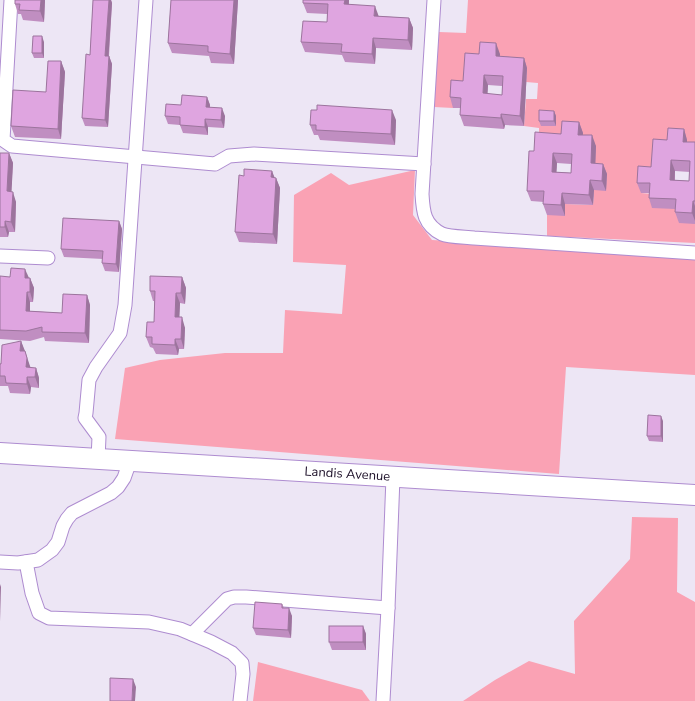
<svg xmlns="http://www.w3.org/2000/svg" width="695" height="701" font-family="'Nunito Sans',sans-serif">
  <rect width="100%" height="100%" fill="#ede6f5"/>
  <g fill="#faa2b4">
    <polygon points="468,0 695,0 695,153 655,177 641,193 653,194 679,210 695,224 695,243 547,236 547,215 565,204 593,205 594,190 607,175 539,143 539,128 524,126 526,99 537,99 538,83 526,82 527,68 467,92 453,108 434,107 439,32 466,33"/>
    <polygon points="415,170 413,215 432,240 695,256 695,375 566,367 559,474 115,439 125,368 160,360 225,353 283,353 285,310 342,314 346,265 293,262 294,195 331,173 349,185"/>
    <polygon points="632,517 678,518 677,592 695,602 695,701 463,701 495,680 529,661 575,674 574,621 630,559"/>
    <polygon points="258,662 362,690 370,701 253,701"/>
  </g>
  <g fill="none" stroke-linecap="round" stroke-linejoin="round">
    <defs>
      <g id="minor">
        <polyline points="11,0 3,140 12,146 215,164 229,156 254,154 424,164"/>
        <path d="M434,0l-12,194c1,18 2,31 20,40 7,3 24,3 32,4l221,15"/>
        <polyline points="0,256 48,258"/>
        <polyline points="98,459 99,437 85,418 86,413 89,380 96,367 120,333 125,305 146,0"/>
        <polyline points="0,562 18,563 38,560 52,550 58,542 63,526 67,519 72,513 111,493 118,487 124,478 130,461"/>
        <polyline points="26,562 32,593 39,613 49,618 149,622 180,629 211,642 232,653 242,663 243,674 240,701"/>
        <polyline points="192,634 227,599 234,597 246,597 388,608 393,477"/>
        <polyline points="383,701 388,608"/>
      </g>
      <g id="primary">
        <path id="s1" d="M0,453l695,42"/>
      </g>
    </defs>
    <use href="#minor" stroke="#ae8cd0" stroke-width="15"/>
    <use href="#primary" stroke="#ae8cd0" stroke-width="22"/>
    <use href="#minor" stroke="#fff" stroke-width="13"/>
    <use href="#primary" stroke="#fff" stroke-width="20"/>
  </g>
  <g fill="#c08ec1" fill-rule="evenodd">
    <polygon points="45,0 44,22 23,20 21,14 18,14 15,4"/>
    <polygon points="93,0 111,0 112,3 109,56 112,64 108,127 85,126 82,118 90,55"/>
    <polygon points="171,0 238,0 234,64 211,63 209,56 172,53 168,43"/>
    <polygon points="303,0 349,0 349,5 378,16 409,18 413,28 412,50 376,48 375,64 345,62 342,55 305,52 301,42 327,22 327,14 307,13 303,3"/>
    <polygon points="44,42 44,58 34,58 32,53"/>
    <path d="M479,54h21v2l24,2 3,10 -3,58 -19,-1 -1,4 -40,-3 -4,-11 1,-7h-8l-3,-11 13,-16zM488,85l14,1v9l-15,-1z"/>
    <polygon points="61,61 65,72 61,139 15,137 11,126 46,92"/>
    <polygon points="207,97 210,105 210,107 225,116 224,128 208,127 208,135 183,133 180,125 168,124 165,116 181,105"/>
    <polygon points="554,111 556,116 556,126 541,126 539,121"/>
    <polygon points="396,120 395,145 320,140 318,135 314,135 310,125"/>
    <path d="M579,122l4,11 -1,2 14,11 -1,18h8l4,10 -1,17 -12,-1 -1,15 -28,-1v12l-18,-1 -4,-11 1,-2 -13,-1 -4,-10 7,-40zM557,163l14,1v9l-15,-1z"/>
    <path d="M684,129l3,11v2h8v82l-16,-1 -4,-11v-3l-23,-1 -3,-10v-5h-8l-4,-10 14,-16 16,-27zM675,171l15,1 -1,9 -14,-1z"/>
    <polygon points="0,153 9,153 13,163 11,192 16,202 15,232 9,232 8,237 0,237"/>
    <polygon points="272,171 274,178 276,178 280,188 277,244 239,242 235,232 244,176"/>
    <polygon points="119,221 122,229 119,272 105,271 102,263 103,259 64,257 61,249"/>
    <polygon points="182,277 186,288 185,304 180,303 179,317 185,328 184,349 179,349 178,355 156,354 153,348 150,347 146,337 154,322 154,301 153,301 150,291"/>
    <polygon points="30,278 34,288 33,302 30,302 30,311 62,313 87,295 90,305 89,343 45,341 44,337 30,341 0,339 0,280"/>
    <polygon points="21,341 30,368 36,368 39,378 39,388 31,387 30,394 10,393 8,386 0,386 0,364"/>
    <polygon points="663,421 663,442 649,441 647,436"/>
    <polygon points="282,604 284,608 292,616 291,638 256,635 253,628"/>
    <polygon points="363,626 366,634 366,650 332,650 329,642"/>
  </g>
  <g fill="#9c749d">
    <polygon points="41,0 45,0 44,22 40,11"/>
    <polygon points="109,0 111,0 112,3 108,63 105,56"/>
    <polygon points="234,0 238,0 234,64 230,54"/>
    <polygon points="345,0 349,0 348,15 344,4"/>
    <polygon points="375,6 379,17 374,16"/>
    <polygon points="409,18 413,28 412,50 408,40"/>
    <polygon points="42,36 44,42 44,58 42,53"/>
    <polygon points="373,38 376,48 375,64 372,54"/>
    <polygon points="496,43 500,54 499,66 496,56"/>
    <polygon points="109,56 112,64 108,127 105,120"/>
    <polygon points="524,58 527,68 524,126 520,116"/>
    <polygon points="61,61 65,72 61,139 58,129"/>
    <polygon points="484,75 488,85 487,104 483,93"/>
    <polygon points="207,97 210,105 209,114 206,107"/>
    <polygon points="222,108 225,116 224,128 221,120"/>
    <polygon points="392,110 396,120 395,145 391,134"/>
    <polygon points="554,111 556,116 556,126 554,121"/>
    <polygon points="501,114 505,125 504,129 501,118"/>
    <polygon points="205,119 208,127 208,135 205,127"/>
    <polygon points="579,122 583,133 582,145 578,135"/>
    <polygon points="684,129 687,140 687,152 683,142"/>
    <polygon points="592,135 596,146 595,174 591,163"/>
    <polygon points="9,153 13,163 11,202 7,191"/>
    <polygon points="553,153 557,163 556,182 552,172"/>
    <polygon points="671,160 675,171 674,190 670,180"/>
    <polygon points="603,164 607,174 606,191 602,181"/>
    <polygon points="272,171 276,181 271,177"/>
    <polygon points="276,178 280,188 277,244 273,234"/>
    <polygon points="590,180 594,190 593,205 589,195"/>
    <polygon points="13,192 16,202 15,232 11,222"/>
    <polygon points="562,193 565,204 565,216 561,205"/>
    <polygon points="693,201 695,206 695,221 692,213"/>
    <polygon points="5,221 9,232 8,237 5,227"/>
    <polygon points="119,221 122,229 119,272 116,264"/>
    <polygon points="25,269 29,278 25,278"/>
    <polygon points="182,277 186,288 185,304 181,293"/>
    <polygon points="30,278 34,288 33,302 30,292"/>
    <polygon points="27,292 30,302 30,321 26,311"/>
    <polygon points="176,293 180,303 179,327 175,317"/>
    <polygon points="87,295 90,305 89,343 85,333"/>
    <polygon points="182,317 185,328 184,349 181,339"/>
    <polygon points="175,339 179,349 178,355 175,345"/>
    <polygon points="21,341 25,351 20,351"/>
    <polygon points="25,351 31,369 30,378 26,367"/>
    <polygon points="36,368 39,378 39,388 35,377"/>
    <polygon points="27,377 31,387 30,394 27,384"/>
    <polygon points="661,416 663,421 663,442 661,436"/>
    <polygon points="0,584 1,587 0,622"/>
    <polygon points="289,608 292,616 291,638 288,630"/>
    <polygon points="363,626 366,634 366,650 363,642"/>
    <polygon points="133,679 136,687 135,701 132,701"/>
  </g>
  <g fill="#dfa5e0" stroke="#9c749d" fill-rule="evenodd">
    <polygon points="15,0 41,0 40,11 19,10 20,4 15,4"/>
    <polygon points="93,0 109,0 105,56 109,56 105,120 82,118 86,54 90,55"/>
    <polygon points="171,0 234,0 230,54 208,52 208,46 168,43"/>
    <polygon points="303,0 345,0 344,4 375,6 374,16 409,18 408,40 373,38 372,54 341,52 342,44 301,42 303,21 327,22 328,4 303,3"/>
    <polygon points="33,36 42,36 42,53 32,53"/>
    <path d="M480,42l16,1v13l28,2 -4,58 -19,-2v4l-41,-3 1,-17 -11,-1 1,-17 12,1 2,-28 14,1zM484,75l19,1 -1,19 -19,-2z"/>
    <polygon points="48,61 61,61 58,129 11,126 13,90 46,92"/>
    <polygon points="182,95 207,97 206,107 222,108 221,120 205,119 205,127 180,125 180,117 165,116 166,104 181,105"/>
    <polygon points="317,105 392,110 391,134 316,130 316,125 310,125 311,110 317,110"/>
    <polygon points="539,110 554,111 554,121 539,121"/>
    <path d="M562,121l17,1 -1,13h14l-1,28 12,1 -1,17 -12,-1 -1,15 -27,-2 -1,12 -18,-1 1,-13h-17l2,-40h5l1,-19 26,2zM553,153l19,1 -1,19 -19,-1z"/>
    <path d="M668,128l16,1 -1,13h12v59h-2l-1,12 -17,-1 1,-13 -27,-1 1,-15h-13l1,-17 13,1 2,-28 14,1zM671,160l19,1 -1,20 -19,-1z"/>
    <polygon points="0,153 9,153 7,191 13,192 11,222 5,221 5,227 0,227"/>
    <polygon points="244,169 272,171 271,177 276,178 273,234 235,232 239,175 244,176"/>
    <polygon points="63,218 119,221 116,264 102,263 103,251 61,249"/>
    <polygon points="11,268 25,269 25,278 30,278 30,292 27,292 26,311 62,313 63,294 87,295 85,333 42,332 42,327 26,331 0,330 0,276 10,277"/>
    <polygon points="150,276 182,277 181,293 176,293 175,317 182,317 181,339 175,339 175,345 152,344 152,337 146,337 147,322 154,322 155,291 150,291"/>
    <polygon points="21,341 20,351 25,351 27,358 26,367 36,368 35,377 27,377 27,384 6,383 5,376 0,376 0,364 1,364 2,345"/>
    <polygon points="648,415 661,416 661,436 647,436"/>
    <polygon points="255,602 282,604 282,608 289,608 288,630 253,628"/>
    <rect x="329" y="626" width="34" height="16"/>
    <polygon points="110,678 133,679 132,701 110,701"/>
  </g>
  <g text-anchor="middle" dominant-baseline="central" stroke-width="3" stroke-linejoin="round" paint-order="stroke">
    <g font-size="13" fill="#1b0e27" stroke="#f7f7f7">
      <text stroke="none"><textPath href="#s1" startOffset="348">Landis Avenue</textPath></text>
    </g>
  </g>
</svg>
